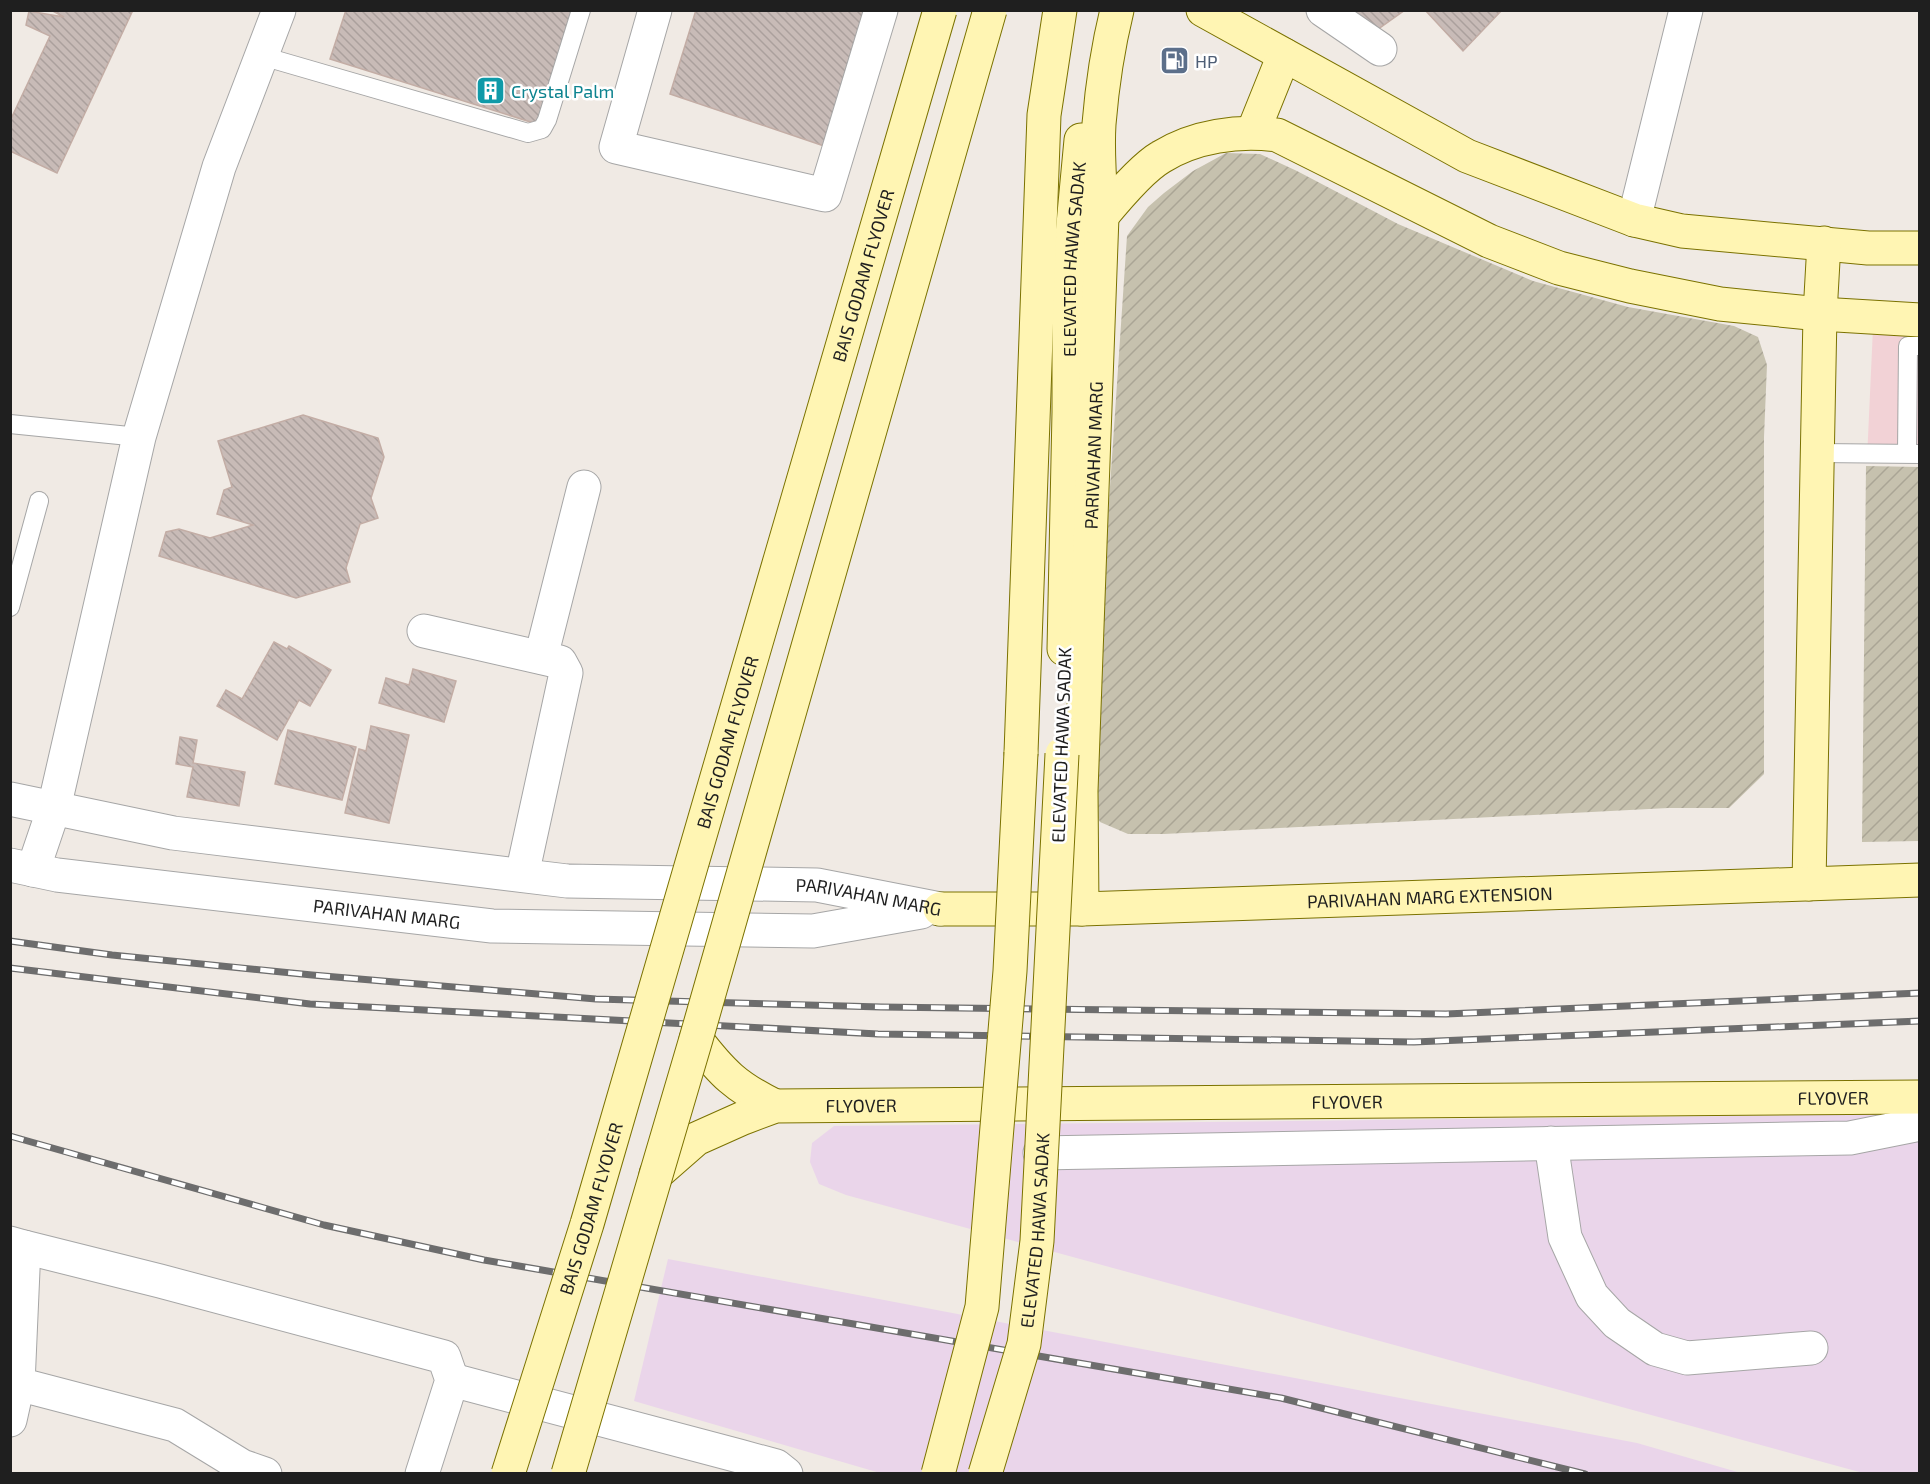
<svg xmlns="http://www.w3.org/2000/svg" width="1930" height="1484" font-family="'Exo 2',sans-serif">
  <defs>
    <pattern id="construction-furrows" width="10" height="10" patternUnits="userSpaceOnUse" patternTransform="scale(1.5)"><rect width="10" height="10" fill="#c6c1ae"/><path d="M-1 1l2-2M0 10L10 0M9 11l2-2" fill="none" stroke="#aaa595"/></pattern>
    <pattern id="building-back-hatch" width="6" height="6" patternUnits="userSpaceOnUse" patternTransform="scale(1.5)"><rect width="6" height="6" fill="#c8bbb7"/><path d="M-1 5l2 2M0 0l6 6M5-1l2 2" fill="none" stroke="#aba09d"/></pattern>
  </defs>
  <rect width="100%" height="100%" fill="#f0eae4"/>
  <polygon fill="#f2d2d6" points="1919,326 1919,460 1867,459 1873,328"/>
  <g fill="#ead5ea">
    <polygon points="1919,1114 1919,1473 1863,1473 846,1195 819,1184 810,1162 812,1143 834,1126"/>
    <polygon points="668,1259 1637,1443 1741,1473 880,1473 634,1401"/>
  </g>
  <g fill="url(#construction-furrows)">
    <polygon points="1226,153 1260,154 1297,171 1398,224 1533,281 1628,307 1734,326 1758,337 1767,365 1764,437 1764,774 1729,808 1668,808 1164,834 1128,834 1100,822 1090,802 1091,767 1127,236 1148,207 1164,193 1193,171"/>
    <polygon points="1866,466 1919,467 1919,841 1862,842"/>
  </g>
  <g fill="url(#building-back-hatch)" stroke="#c3ada5" stroke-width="1.5">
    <polygon points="51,10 133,10 57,173 10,151 10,121 50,36 26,25 29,11 64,17"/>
    <polygon points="346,10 572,10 537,124 330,59"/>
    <polygon points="696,10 870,10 827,147 670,94"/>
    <polygon points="1353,10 1405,10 1374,32"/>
    <polygon points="1425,10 1502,10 1463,51"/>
    <polygon points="303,415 378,438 384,457 371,498 378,518 360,524 346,568 350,582 296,598 159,556 166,532 179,529 210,538 253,525 217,514 224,490 232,487 218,441"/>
    <polygon points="274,642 287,649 289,646 331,670 310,706 299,700 277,740 217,706 226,690 242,699"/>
    <polygon points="413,669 456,681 444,722 379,703 386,678 409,685"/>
    <polygon points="371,726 409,735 389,823 345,813 359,749 366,751"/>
    <polygon points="288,730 356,747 342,800 275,784"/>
    <polygon points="180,737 197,740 193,763 245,772 239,806 187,797 193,767 176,764"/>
  </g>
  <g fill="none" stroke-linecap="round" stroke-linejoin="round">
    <defs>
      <g id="lane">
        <polyline points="262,56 528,133 542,129 547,120 581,10"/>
        <polyline points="10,424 139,437"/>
        <polyline points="1818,453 1920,454"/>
        <polyline points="1907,453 1908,346 1920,346"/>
        <polyline points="10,607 39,501"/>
      </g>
      <g id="street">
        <polyline points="655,10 616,147 825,195 881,10"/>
        <polyline points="1323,10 1380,49"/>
        <polyline points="1634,220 1686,10"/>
        <polyline points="424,631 560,662 566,673 522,875"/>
        <polyline points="541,657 584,487"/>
        <path id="s1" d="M10,799l163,34 394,48 250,4 123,24"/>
        <path id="s2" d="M10,865l47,10 435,51 321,5 108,-19"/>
        <polyline points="33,870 54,808 139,437 219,167 279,10"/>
        <polyline points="1551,1143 1565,1237 1592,1296 1617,1323 1655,1349 1687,1358 1811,1348"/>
        <polyline points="1040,1153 1850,1138 1915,1125 1920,1119"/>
        <polyline points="10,1243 24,1247 18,1384 10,1420"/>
        <polyline points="24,1247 160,1281 444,1357 452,1380 422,1474"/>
        <polyline points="452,1380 739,1456 776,1466 786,1474"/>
        <polyline points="18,1384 175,1425 242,1466 265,1474"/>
      </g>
      <g id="secondary">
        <polyline points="1203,10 1467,156 1634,220 1682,231 1868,248 1920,248"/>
        <polyline points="1253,132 1284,55"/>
        <path d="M1102,216c14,-17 40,-48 59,-59 34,-21 77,-27 116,-22l212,106 70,27 71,18 90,18 100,10 100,6"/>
        <path id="s3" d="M1064,649l5,-237v-145l12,-127"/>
        <polyline points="1021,753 1044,115 1060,10"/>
        <polyline points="1809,884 1820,314 1824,243"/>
        <path id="s4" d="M940,909h142l838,-29"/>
        <path id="s5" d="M1082,909l-1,-118 21,-575c-2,-30 -5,-61 -3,-92 3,-37 9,-77 18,-114"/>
        <path d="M696,1039c26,34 40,48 79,67"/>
        <path id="s6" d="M656,1174l40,-35 47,-21 32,-12 1145,-9"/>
      </g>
    </defs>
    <use href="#lane" stroke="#a6a6a6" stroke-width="20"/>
    <use href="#street" stroke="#a6a6a6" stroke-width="35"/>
    <use href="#secondary" stroke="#7b7200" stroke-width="35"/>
    <use href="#lane" stroke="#fff" stroke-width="18"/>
    <use href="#street" stroke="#fff" stroke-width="33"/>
    <use href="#secondary" stroke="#fff5b3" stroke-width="33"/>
    <defs>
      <g id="rail">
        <polyline points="10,941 112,955 312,975 596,999 881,1007 1446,1014 1920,993"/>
        <polyline points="10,968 310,1004 878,1034 1414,1042 1920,1021"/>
        <polyline points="10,1136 324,1225 484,1260 1281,1398 1585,1474"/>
      </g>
    </defs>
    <use href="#rail" stroke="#6d6d6d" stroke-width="7"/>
    <use href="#rail" stroke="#fff" stroke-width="4.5" stroke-dasharray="14" stroke-linecap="butt"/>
    <defs>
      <g id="secondary-bridge">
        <path id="s7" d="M508,1474l79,-250 353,-1214"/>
        <polyline points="568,1474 696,1039 990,10"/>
        <polyline points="938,1474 982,1307 1010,971 1021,753"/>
        <path id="s8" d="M985,1474l39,-130 13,-103 25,-487"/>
      </g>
    </defs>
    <use href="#secondary-bridge" stroke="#7b7200" stroke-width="35" stroke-linecap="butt"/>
    <use href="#secondary-bridge" stroke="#fff5b3" stroke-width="33"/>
  </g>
  <defs>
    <symbol id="fuel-square" viewBox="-11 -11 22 22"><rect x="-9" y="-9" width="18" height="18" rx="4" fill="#5c6f8a" stroke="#fff"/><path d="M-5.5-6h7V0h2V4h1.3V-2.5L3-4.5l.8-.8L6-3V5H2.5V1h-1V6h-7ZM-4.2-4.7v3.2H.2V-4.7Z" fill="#fff"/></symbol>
    <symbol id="building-square" viewBox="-11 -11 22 22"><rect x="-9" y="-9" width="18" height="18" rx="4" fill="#0f9aa8" stroke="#fff"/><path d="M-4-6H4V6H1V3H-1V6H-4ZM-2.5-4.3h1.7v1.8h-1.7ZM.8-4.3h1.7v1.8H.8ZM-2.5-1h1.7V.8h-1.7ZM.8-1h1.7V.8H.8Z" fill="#fff"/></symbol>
  </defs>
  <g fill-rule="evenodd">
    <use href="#fuel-square" x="1158" y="44" width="33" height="33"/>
    <use href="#building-square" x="474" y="74" width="33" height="33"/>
  </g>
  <g text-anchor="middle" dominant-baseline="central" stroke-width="5" stroke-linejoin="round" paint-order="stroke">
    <g font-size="18" fill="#4e5e75" stroke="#fff" text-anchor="start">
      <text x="1195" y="61">HP</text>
    </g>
    <g font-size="18" fill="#0d838f" stroke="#fff" text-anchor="start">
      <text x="511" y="91">Crystal Palm</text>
    </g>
    <g font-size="18" fill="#1f1f1f" stroke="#fff">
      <text stroke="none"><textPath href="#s3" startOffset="390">ELEVATED HAWA SADAK</textPath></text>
      <text stroke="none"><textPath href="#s7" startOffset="1250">BAIS GODAM FLYOVER</textPath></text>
      <text stroke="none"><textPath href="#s5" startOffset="454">PARIVAHAN MARG</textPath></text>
      <text stroke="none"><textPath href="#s7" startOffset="764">BAIS GODAM FLYOVER</textPath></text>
      <text transform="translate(1061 745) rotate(-88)">ELEVATED HAWA SADAK</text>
      <text stroke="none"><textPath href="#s1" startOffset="866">PARIVAHAN MARG</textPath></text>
      <text stroke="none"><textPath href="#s4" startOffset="490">PARIVAHAN MARG EXTENSION</textPath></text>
      <text stroke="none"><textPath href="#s2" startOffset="380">PARIVAHAN MARG</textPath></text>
      <text stroke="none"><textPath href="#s6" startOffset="1197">FLYOVER</textPath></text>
      <text stroke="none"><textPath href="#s6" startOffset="711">FLYOVER</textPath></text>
      <text stroke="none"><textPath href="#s6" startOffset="225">FLYOVER</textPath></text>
      <text stroke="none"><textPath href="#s7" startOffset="278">BAIS GODAM FLYOVER</textPath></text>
      <text stroke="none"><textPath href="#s8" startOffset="250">ELEVATED HAWA SADAK</textPath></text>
    </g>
  </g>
  <rect width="1930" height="1484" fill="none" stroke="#1f1f1f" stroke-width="24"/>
</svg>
